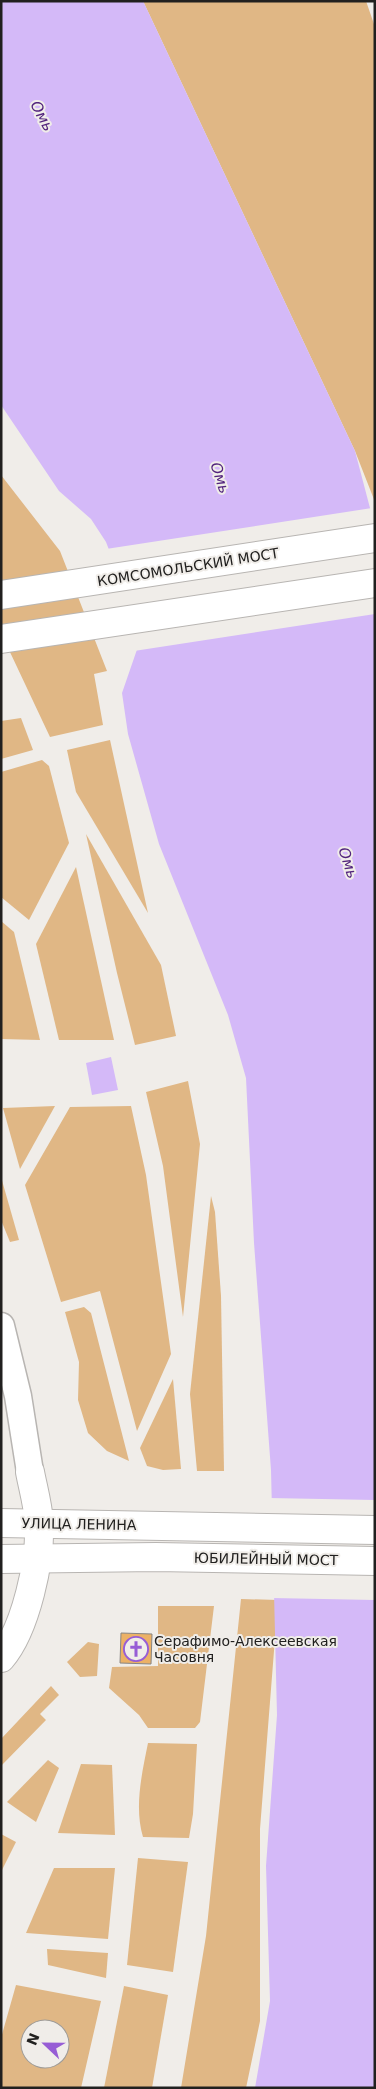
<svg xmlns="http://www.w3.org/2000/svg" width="376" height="2089" font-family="'DejaVu Sans',sans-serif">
  <rect width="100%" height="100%" fill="#f0ede9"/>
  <g fill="#e0b785" fill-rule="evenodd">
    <polygon points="143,1 366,1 375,27 375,502 355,451"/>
    <polygon points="1,475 60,551 107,671 94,674 103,725 50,737 1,633"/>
    <polygon points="21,718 33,750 1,759 1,721"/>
    <polygon points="110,740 148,913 76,792 67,750"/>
    <polygon points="42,760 49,766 69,843 29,920 1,897 1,772"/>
    <polygon points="86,834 161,965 176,1036 135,1045 117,973"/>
    <polygon points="76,867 114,1040 59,1040 36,944"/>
    <polygon points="1,921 14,932 40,1040 1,1039"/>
    <polygon points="188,1081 200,1144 183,1317 163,1166 146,1092"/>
    <polygon points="55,1106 20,1169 3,1108"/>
    <polygon points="131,1106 146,1175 171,1354 137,1431 100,1291 61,1302 25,1185 70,1107"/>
    <polygon points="1,1177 19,1240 10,1242 1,1220"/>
    <polygon points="211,1196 215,1212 221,1296 224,1471 197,1471 190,1394"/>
    <polygon points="84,1307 91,1313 129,1461 107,1451 88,1433 78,1400 79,1362 65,1312"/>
    <polygon points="173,1379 181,1469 163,1470 147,1466 140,1448"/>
    <polygon points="241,1599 278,1600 260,1829 260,2021 246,2088 181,2088 206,1936"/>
    <polygon points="158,1606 214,1606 200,1722 195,1728 148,1728 139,1715 109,1688 112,1667 158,1666"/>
    <polygon points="88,1642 99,1644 97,1676 80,1677 67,1662"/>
    <polygon points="51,1686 59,1695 40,1714 46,1720 1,1766 1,1739"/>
    <path d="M148,1743l49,1 -4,70 -4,24 -46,-1c-9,-30 -1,-64 5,-94z"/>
    <polygon points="48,1760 59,1768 36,1822 7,1802"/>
    <polygon points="81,1764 112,1765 115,1835 58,1833"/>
    <polygon points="1,1834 16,1842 1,1872"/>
    <polygon points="138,1858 188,1862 173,1972 127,1965"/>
    <polygon points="54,1868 115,1868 108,1939 26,1933"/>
    <polygon points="47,1949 108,1953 106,1978 48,1965"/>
    <path d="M16,1985l85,16 -20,87h-80v-50zM30,2029h30v30h-30z"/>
    <polygon points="124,1986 168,1995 152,2088 104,2088"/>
  </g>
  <g fill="#d4b9f8">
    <polygon points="1,1 143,1 355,451 375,527 375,2088 255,2088 270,2001 266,1866 277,1715 271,1470 254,1243 246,1078 228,1015 159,844 128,734 122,693 142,635 106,542 91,519 59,491 1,405"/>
    <polygon points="111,1057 118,1090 92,1095 86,1063"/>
  </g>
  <g fill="#f0ede9">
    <polygon points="372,508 375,517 375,614 134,651 139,635 106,549"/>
    <polygon points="269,1498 375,1500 375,1600 272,1598"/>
  </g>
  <polygon fill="#ecb166" stroke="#888582" points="121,1633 152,1634 151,1664 120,1663"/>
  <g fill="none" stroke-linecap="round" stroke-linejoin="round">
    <defs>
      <polyline id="minor" points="1,1326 18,1396 30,1472"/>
      <path id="tertiary" d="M1,1658c25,-29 40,-99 38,-136 -1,-17 -6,-34 -9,-50"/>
      <g id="primary">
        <polyline points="1,595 375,538"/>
        <polyline points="1,639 375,583"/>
        <polyline points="1,1523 375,1530"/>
        <polyline points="1,1559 156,1557 375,1561"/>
      </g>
    </defs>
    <use href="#minor" stroke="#b8b5b2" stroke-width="29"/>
    <use href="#tertiary" stroke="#b8b5b2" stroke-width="30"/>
    <use href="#primary" stroke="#b8b5b2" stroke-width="30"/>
    <use href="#minor" stroke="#fff" stroke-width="26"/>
    <use href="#tertiary" stroke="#fff" stroke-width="28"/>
    <use href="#primary" stroke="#fff" stroke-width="28"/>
  </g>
  <defs>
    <symbol id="church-ring" viewBox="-11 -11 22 22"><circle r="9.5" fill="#f0ede9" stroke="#975dd5" stroke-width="1.5"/><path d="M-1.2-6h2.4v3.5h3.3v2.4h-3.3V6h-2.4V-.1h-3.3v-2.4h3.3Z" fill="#975dd5"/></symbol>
  </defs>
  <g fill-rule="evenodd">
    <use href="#church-ring" x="122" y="1635" width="28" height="28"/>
  </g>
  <g text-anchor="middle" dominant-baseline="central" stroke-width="4" stroke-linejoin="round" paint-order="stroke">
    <g font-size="14" fill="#21201f" stroke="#f0ede9">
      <text transform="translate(188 567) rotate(-9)">КОМСОМОЛЬСКИЙ МОСТ</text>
      <text transform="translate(79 1524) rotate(1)">УЛИЦА ЛЕНИНА</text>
      <text transform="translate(266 1559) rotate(1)">ЮБИЛЕЙНЫЙ МОСТ</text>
    </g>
    <g font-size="14" fill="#21201f" stroke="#f0ede9" text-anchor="start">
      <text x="154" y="1641">Серафимо-Алексеевская<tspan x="154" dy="16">Часовня</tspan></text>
    </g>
    <g font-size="15" font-style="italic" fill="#52247d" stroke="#f0ede9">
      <text transform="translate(42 116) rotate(62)">Омь</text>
      <text transform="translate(220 478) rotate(72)">Омь</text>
      <text transform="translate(348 863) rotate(72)">Омь</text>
    </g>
  </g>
  <rect width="376" height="2089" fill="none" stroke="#21201f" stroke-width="5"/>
  <g transform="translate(45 2044) rotate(292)"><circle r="24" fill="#f0ede9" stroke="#9d9b98"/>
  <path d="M0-4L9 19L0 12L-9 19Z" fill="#975dd5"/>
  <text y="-8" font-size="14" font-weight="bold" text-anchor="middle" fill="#21201f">N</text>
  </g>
</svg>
